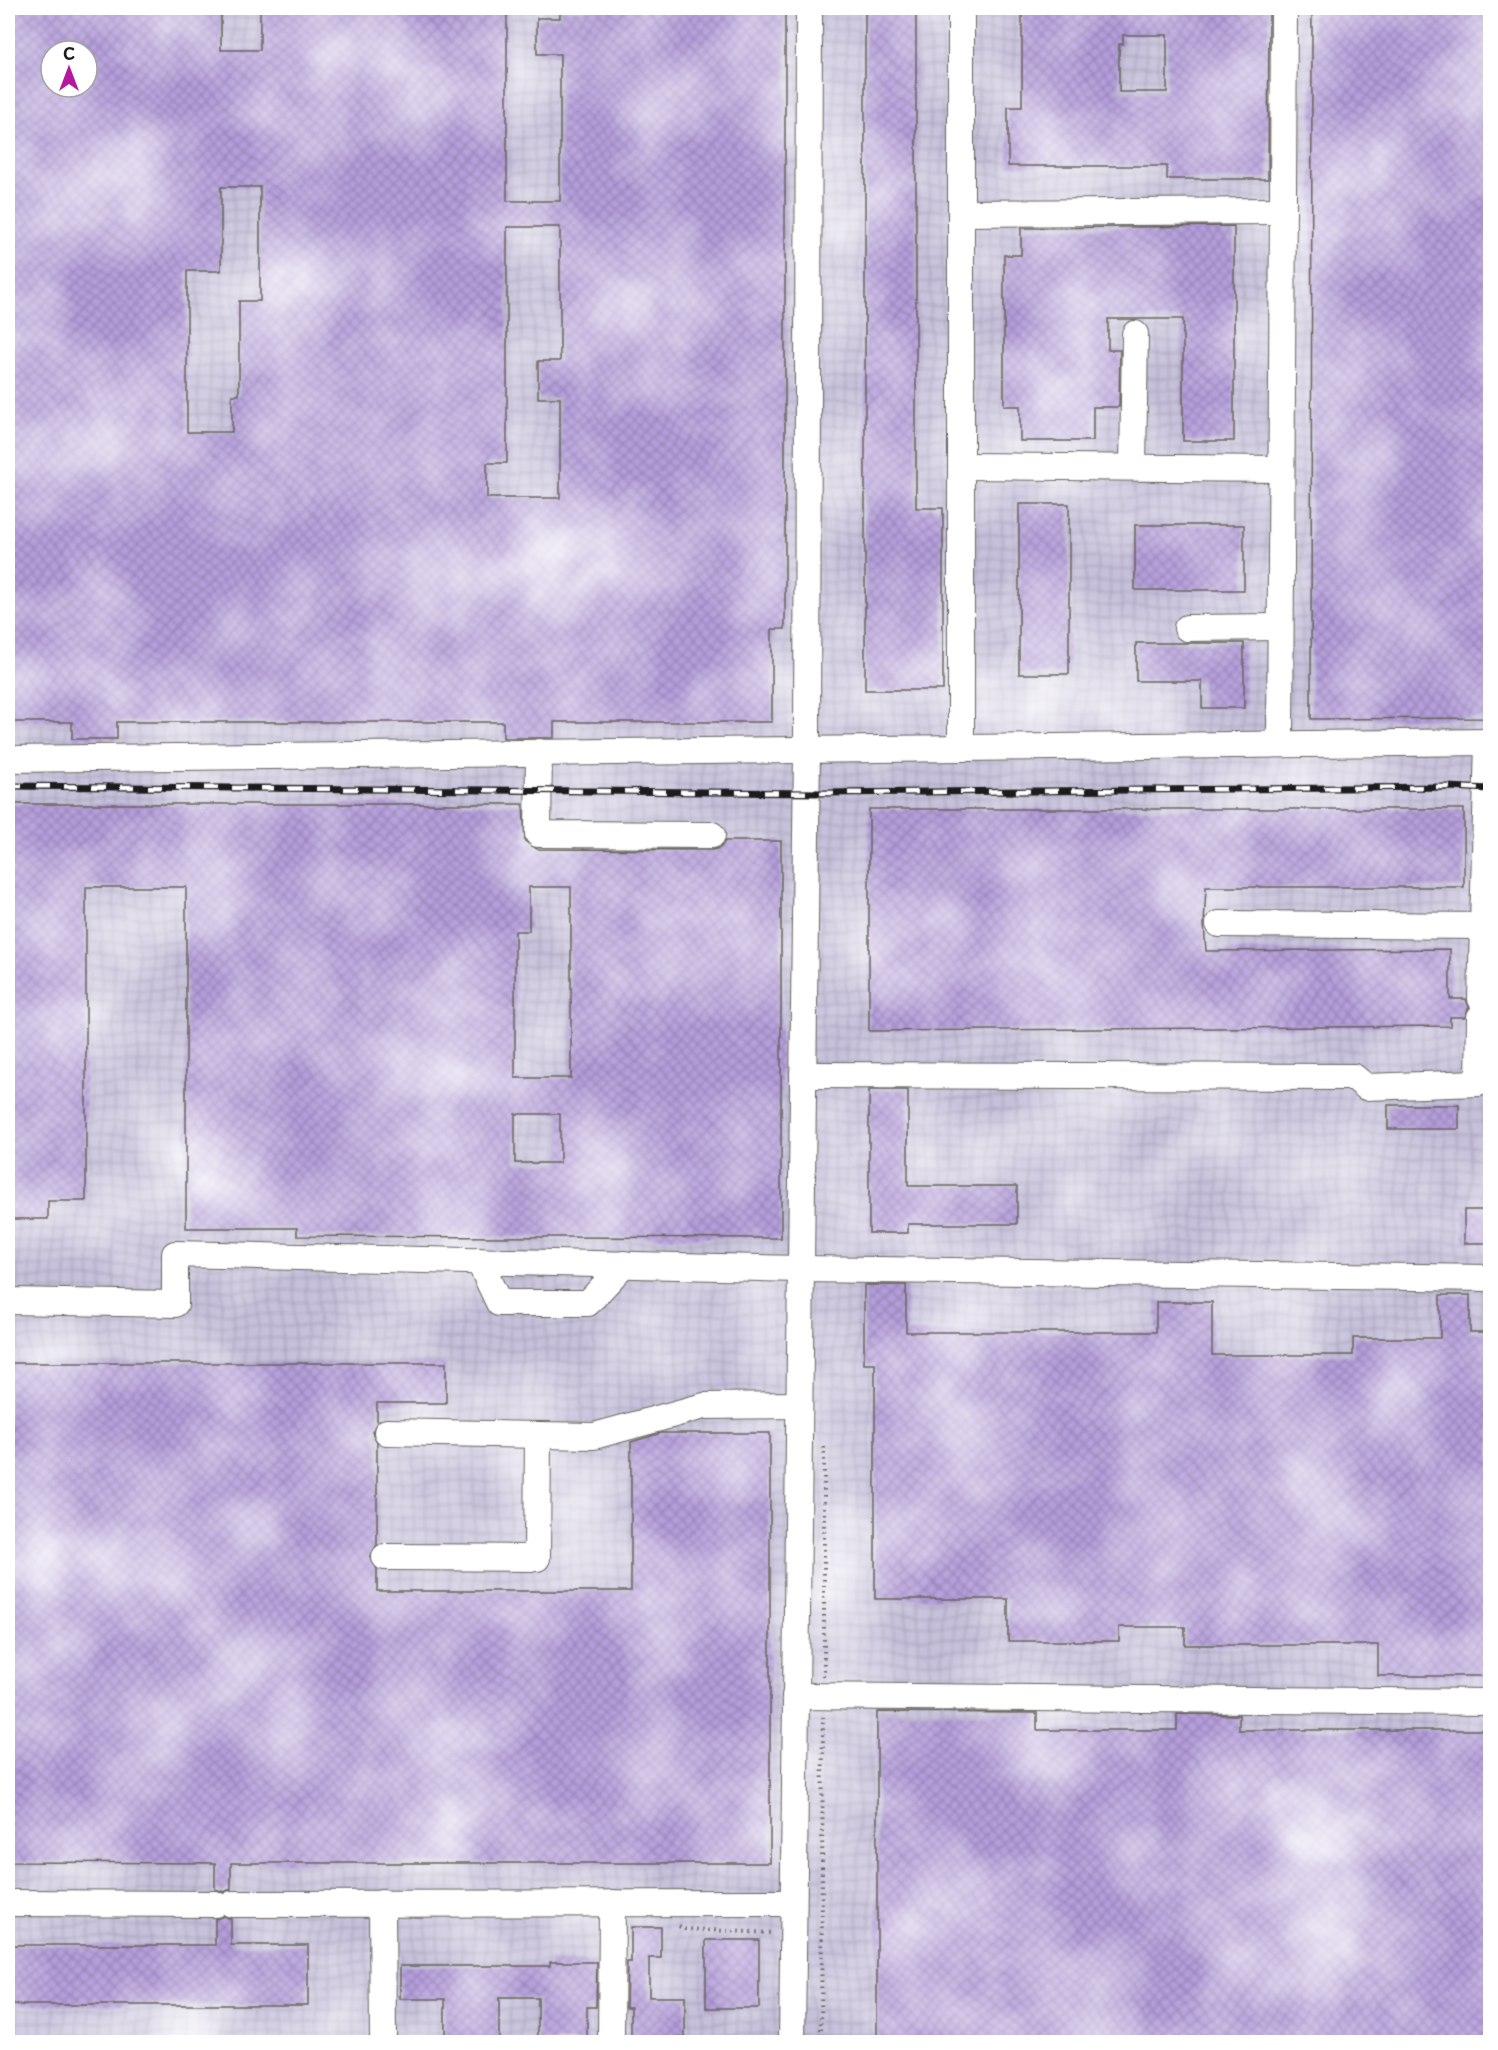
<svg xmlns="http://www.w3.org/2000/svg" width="1498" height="2050" font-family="'Playpen Sans',sans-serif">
  <defs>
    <pattern id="industrial-grid" width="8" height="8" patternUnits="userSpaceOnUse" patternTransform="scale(1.5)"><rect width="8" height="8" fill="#c6c0da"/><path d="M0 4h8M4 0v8" fill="none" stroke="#aaa4ba"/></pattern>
    <pattern id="building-cross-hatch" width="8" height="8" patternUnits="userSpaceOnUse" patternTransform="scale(1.5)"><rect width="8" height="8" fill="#b69fdc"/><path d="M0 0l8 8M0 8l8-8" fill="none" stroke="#9381b2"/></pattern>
  </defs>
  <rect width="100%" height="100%" fill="#fff"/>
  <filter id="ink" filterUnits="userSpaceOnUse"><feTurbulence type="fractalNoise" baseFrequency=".0167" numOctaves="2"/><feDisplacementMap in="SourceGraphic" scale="12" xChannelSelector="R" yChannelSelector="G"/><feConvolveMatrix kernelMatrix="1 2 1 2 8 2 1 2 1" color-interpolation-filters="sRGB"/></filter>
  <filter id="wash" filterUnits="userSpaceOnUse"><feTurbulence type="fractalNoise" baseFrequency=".008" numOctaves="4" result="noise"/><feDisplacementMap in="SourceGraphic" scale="24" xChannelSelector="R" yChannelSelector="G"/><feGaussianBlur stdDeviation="1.35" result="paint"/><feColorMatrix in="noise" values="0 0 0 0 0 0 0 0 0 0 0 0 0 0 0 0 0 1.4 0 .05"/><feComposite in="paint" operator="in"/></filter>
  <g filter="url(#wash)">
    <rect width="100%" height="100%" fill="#f4ead4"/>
    <path fill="url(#industrial-grid)" fill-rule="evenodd" d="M8,8h1482v2034h-1482zM51,51h36v36h-36z"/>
    <g id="blocks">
      <g fill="url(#building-cross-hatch)" fill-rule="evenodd">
        <path d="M8,8h213v42h39v-42h247v193h53v-147h-23v-36h23v-10h225v621h-13v93h-218v16h-51v-16h-386v17h-45v-17h-64zM51,51h36v36h-36zM221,187h39v114h-21v94h-7v37h-45v-161h34zM507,227h53v134h-22v37h22v100h-73v-35h20z"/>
        <polygon points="865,8 916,8 916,508 943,508 943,690 865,690"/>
        <path d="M1022,8h247l-1,171h-101v-13h-159v-59h14zM1123,35h44v57h-48v-48h4z"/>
        <polygon points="1312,8 1491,8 1491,718 1311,719"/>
        <polygon points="1234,226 1234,441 1183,441 1183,319 1108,319 1108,350 1120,350 1119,407 1093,407 1093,441 1020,441 1020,406 1004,406 1004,255 1021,255 1021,228"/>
        <rect x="1019" y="504" width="50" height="170"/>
        <rect x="1135" y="525" width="109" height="65"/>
        <polygon points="1136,643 1244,643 1244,708 1202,708 1202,681 1136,681"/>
        <path d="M8,804h515l2,37 12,8 175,1 8,-2 5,-7h56v397l-484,-2v-8h-111v-341h-100v314h-38v18h-40zM529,887h42v191h-56v-147h14zM515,1114h45v49h-45z"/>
        <polygon points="869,809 1464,809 1464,887 1206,887 1204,924 1206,951 1450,949 1450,999 1466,999 1469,1007 1465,1017 1450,1017 1450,1026 869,1031"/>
        <polygon points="869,1090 908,1090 908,1186 1017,1186 1017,1224 908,1224 908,1233 869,1233"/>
        <rect x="1388" y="1105" width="71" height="24"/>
        <rect x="1464" y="1210" width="27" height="33"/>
        <polygon points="864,1285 906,1285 906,1332 1156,1332 1156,1302 1212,1302 1212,1355 1353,1355 1353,1338 1440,1338 1440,1295 1470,1295 1470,1332 1491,1332 1491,1676 1378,1676 1378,1645 1185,1645 1185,1627 1119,1627 1119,1641 1008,1641 1008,1599 875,1599 875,1364 864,1364"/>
        <polygon points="8,1363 446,1363 446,1403 377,1403 377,1422 372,1432 377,1442 377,1545 370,1556 377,1569 377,1591 631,1591 631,1442 661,1433 770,1433 770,1863 231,1863 231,1889 224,1892 215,1889 215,1863 8,1862"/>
        <polygon points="877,1712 1037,1713 1037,1730 1177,1730 1177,1714 1239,1715 1239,1730 1491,1730 1491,2043 877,2043"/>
        <polygon points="224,1916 231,1919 231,1945 308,1945 308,2005 8,2005 8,1945 215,1945 215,1919"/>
        <polygon points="631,1927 661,1927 661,1958 649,1958 649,1997 685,1997 685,2038 661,2038 661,2043 631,2043 631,2007 626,2007 627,1962 631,1962"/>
        <rect x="706" y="1940" width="53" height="68"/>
        <polygon points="550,1962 597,1962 596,2007 587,2007 587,2043 538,2043 538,1998 499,1998 499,2043 445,2043 445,1999 400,1999 400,1966 550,1966"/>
      </g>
    </g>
  </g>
  <g filter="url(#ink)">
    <use href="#blocks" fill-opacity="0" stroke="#68645c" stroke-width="1.5"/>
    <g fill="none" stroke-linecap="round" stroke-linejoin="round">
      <defs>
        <g id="minor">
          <polyline points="961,8 961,748"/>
          <polyline points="961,213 1283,211"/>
          <polyline points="961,466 1281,469"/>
          <polyline points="1133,467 1135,334"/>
          <polyline points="1187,628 1280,627"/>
          <polyline points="1280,744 1284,8"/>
          <polyline points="539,752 538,834 712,835"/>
          <polyline points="8,759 1490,742"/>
          <polyline points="1219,924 1483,926"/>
          <polyline points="1481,999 1488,742"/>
          <polyline points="803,1075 1354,1077 1366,1087 1479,1083 1480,1017"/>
          <polyline points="479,1261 499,1303 588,1303 624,1264"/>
          <polyline points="8,1301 175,1304 175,1254 801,1269 1490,1278"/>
          <polyline points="387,1432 594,1436 704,1406 799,1405"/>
          <polyline points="385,1557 537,1558 538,1435"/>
          <polyline points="795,1696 1490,1702"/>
          <polyline points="8,1903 215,1904"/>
          <polyline points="382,1903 383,2042"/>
          <polyline points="232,1904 792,1903"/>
          <polyline points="611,2042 612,1903"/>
          <polyline points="792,2042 807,749 809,8"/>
        </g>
      </defs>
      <use href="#minor" stroke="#68645c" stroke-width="28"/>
      <g stroke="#68645c" stroke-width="4" stroke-dasharray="1.5 4.5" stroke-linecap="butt">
        <polyline points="824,1447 824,1676"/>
        <polyline points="679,1926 685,1929 772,1933"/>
        <polyline points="821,2042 823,1717"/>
      </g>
      <use href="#minor" stroke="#fff" stroke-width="26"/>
      <defs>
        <polyline id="rail" points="8,786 824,793 1448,787 1490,789"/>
      </defs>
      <use href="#rail" stroke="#1c1c1c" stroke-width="7"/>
      <use href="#rail" stroke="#fff" stroke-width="4.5" stroke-dasharray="14" stroke-linecap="butt"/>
    </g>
  </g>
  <rect width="1498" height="2050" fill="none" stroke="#fff" stroke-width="30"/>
  <g transform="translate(69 69)"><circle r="28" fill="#ffffff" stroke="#a4a4a4" stroke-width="1.5"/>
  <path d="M0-4.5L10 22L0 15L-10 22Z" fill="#b5179e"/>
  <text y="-9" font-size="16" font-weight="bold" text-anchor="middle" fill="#1c1c1c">С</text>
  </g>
</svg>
